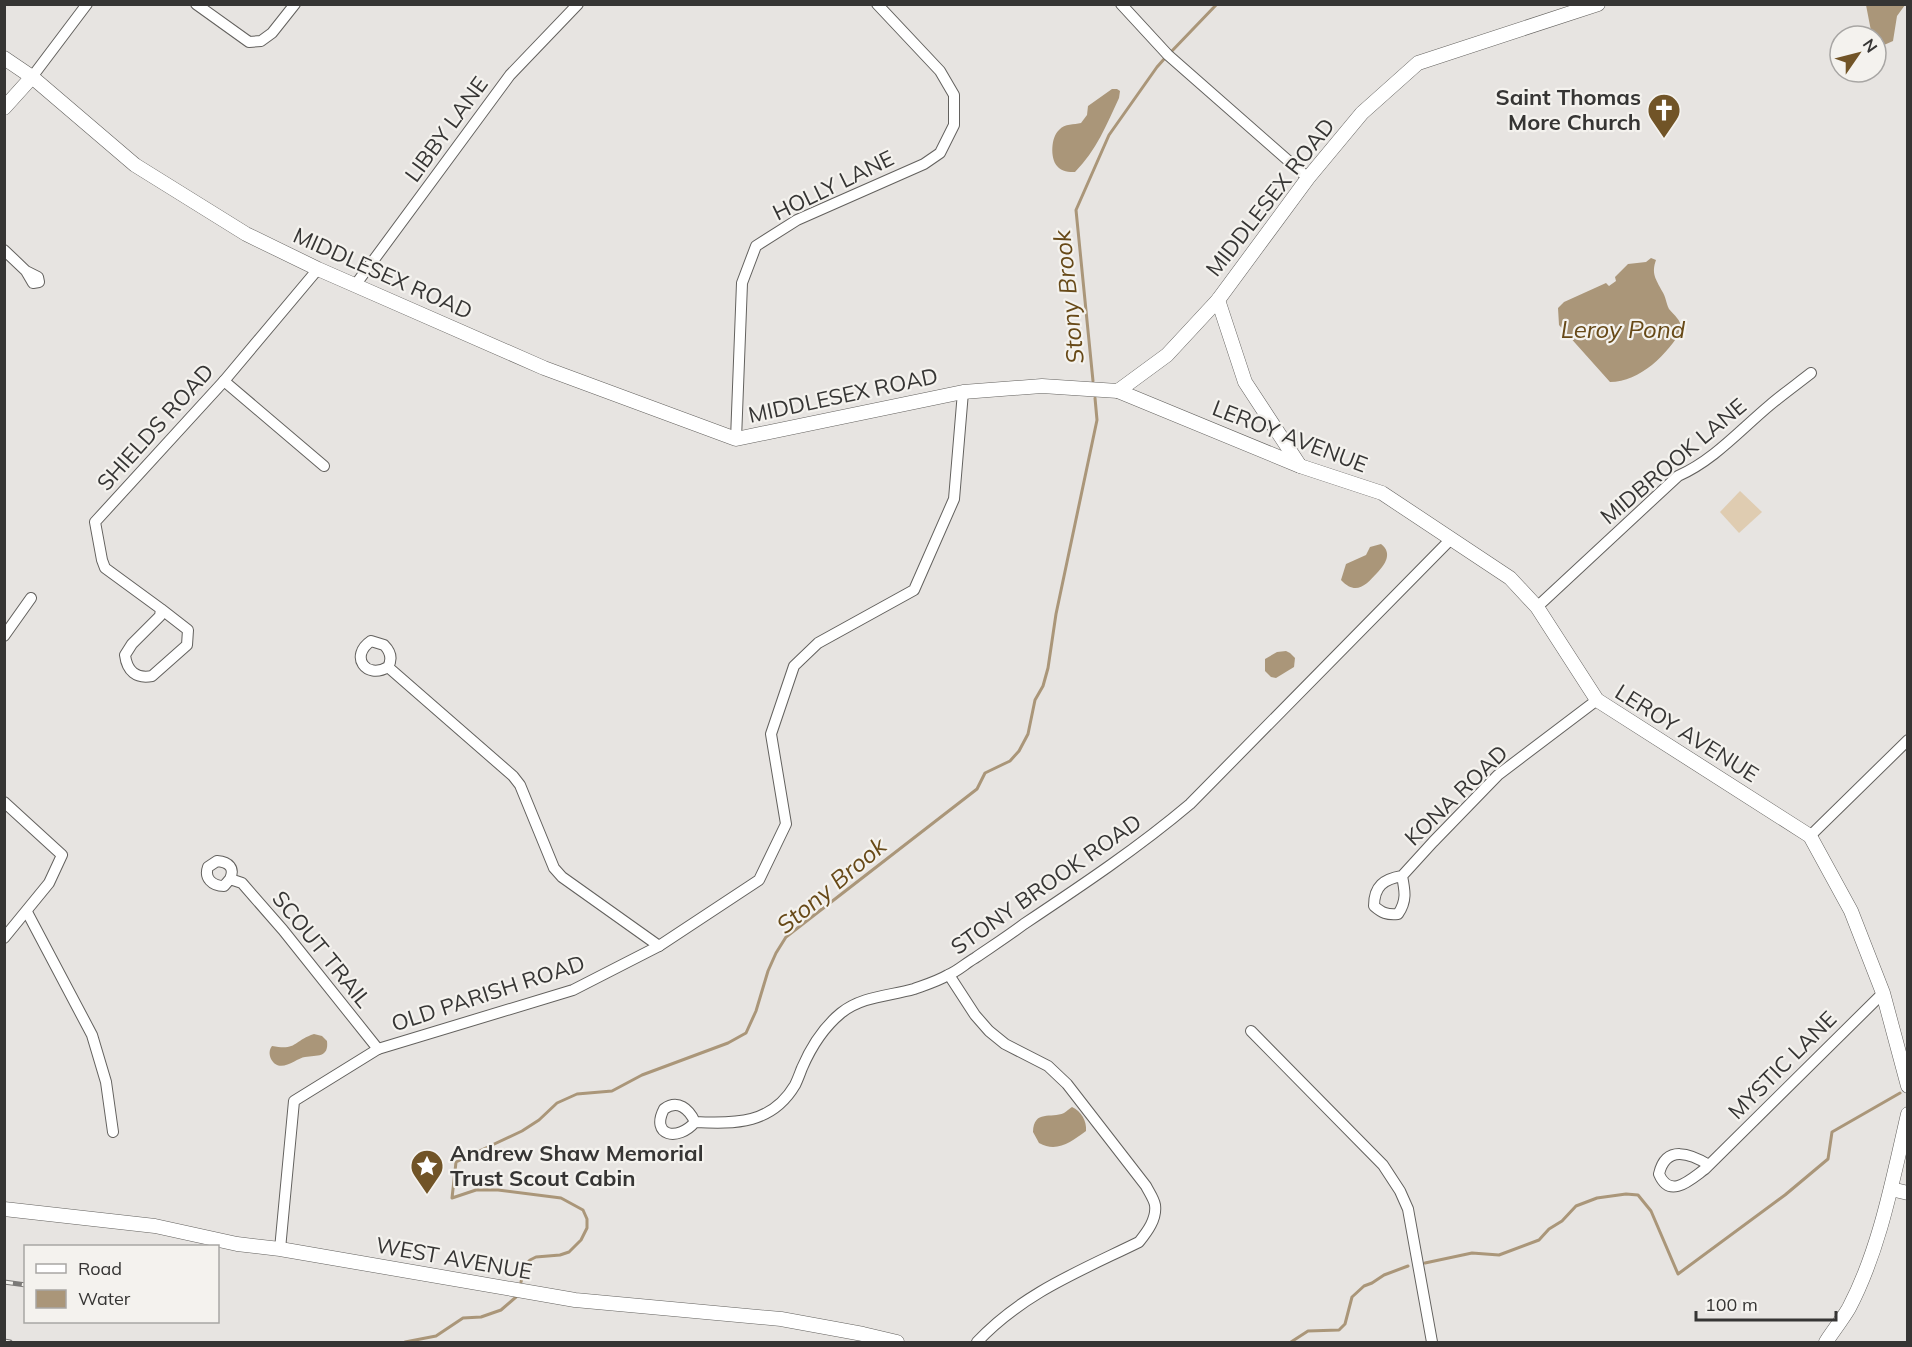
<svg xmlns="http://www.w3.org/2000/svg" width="1912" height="1347" font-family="Mulish,sans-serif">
  <rect width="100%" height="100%" fill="#e7e4e1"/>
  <polygon fill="#dfccb1" points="1740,491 1762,512 1739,533 1720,512"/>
  <g fill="#aa9679">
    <polygon points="1866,5 1905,5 1897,16 1893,41 1884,45 1876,42 1876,36 1872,36"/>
    <path d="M1112,89h5l3,2 -1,7c-12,26 -23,53 -44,74 -6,0 -13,0 -18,-6 -7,-8 -6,-29 2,-36 6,-7 15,-5 22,-7l6,-8 1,-9z"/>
    <path d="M1651,258l5,2c-5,14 0,19 6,31 4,6 4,12 7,18 6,7 11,10 13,20 -14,25 -42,53 -72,53l-51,-57 -1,-17 6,-6 42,-19 3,3 7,-5 -1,-4 13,-13 18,-2z"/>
    <path d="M1381,544c12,9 4,21 -4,29 -11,12 -21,23 -36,7l5,-16 20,-9 4,-8z"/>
    <polygon points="1286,651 1290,653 1295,658 1294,667 1276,678 1271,677 1265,671 1265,659 1277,652"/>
    <path d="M314,1034l8,2 5,5c2,17 -10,14 -22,16 -9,1 -25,18 -34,2 -2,-5 -2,-9 1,-13 25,5 21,-5 42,-12z"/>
    <path d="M1072,1107c9,4 15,14 14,24 -15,11 -29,22 -47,12l-6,-11c1,-23 18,-13 31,-19 3,-2 5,-4 8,-6z"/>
  </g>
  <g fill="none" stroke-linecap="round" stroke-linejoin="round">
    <g stroke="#aa9679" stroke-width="3">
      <polyline points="1170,53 1217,4"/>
      <polyline points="1093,381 1076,210 1109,135 1157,67 1165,58"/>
      <polyline points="1425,1263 1472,1253 1499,1255 1539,1240 1549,1229 1562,1221 1576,1206 1597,1198 1626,1194 1638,1195 1651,1211 1678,1274 1785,1195 1828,1159 1832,1132 1900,1093"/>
      <polyline points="521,1282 526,1264 530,1260 536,1257 560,1255 569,1252 581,1240 587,1228 587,1219 583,1210 561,1198 498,1190 476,1190 452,1198 456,1162 522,1131 539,1120 557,1103 577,1094 612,1091 642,1075 728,1043 746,1033 756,1011 768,971 776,953 786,937 977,789 985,773 1010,761 1019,751 1028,734 1035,700 1043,686 1048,668 1056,614 1097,420 1095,398"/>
      <polyline points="405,1342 436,1336 463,1318 481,1317 501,1310 516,1297"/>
      <polyline points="1291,1342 1308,1331 1339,1330 1345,1324 1352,1297 1364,1286 1372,1283 1384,1275 1408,1266"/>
    </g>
    <defs>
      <g id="street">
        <polyline points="196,4 249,42 261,41 272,33 295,4"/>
        <polyline points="1121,4 1168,55 1308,178"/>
        <polyline points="32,77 87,4"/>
        <polyline points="4,250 26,271 33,283 39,282 38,277 26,271"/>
        <polyline points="356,284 510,75 578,4"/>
        <polyline points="224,381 324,466"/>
        <polyline points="736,439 742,283 756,246 797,220 924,164 940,153 954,125 954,95 940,71 877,4"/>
        <path d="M1537,607l141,-131c36,-16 62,-46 92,-71 13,-11 27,-21 41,-32"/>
        <path d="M161,609l27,21 -1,15 -35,31c-16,3 -25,-5 -27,-21l7,-11 28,-28 1,-7 -56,-41 -3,-8 -7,-38 129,-141 94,-112"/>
        <polyline points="4,636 31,598"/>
        <path d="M388,667c5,-9 2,-16 -4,-22l-13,-4c-22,15 -5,39 17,26l125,109 7,9 34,83 8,9 97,69"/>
        <polyline points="4,802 62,855 49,883 4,938"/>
        <polyline points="1810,836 1908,740"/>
        <path d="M1402,876c-18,3 -28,10 -28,30 8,7 13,9 24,8 9,-13 7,-23 4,-38l31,-34 65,-67 99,-75"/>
        <path d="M230,879c5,-11 -1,-17 -13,-18l-9,6c-4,11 4,19 16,19l6,-7 12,4 41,47 95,119"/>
        <polyline points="27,912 92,1035 106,1082 113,1132"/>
        <path d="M949,975l26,40 14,16 16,13 43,22 19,18 79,102c3,6 8,13 9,19 2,14 -8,27 -16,37 -59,29 -116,51 -162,100"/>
        <polyline points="1251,1031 1383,1165 1400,1191 1408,1209 1432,1342"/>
        <path d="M695,1122c-6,-13 -17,-23 -31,-13 -14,27 14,33 31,13 41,2 77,2 100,-37 3,-6 5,-12 7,-17 9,-21 22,-41 39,-55 21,-17 49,-17 73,-24 11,-4 24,-8 34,-14 10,-4 18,-12 27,-17 16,-11 33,-22 49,-34 57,-38 114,-76 166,-120l261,-265"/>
        <path d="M1709,1165c-18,-11 -43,-21 -50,9 11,26 32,5 46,-5l178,-176"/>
        <polyline points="280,1249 294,1101 378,1049 573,990 659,946 759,880 786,824 771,734 794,666 818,643 914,590 954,499 963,392"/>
      </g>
      <g id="secondary">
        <polyline points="4,58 32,77 135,165 246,234 318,269 544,368 736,439 963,392 1042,386 1118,391 1167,355 1218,300 1308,178 1362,113 1418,63 1598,4"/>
        <polyline points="4,108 32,77"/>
        <polyline points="1218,300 1245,382 1300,466"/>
        <polyline points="1118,391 1300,466 1382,493 1510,578 1537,607 1597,700 1810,836 1851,911 1883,993 1908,1086"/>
        <polyline points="1891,1189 1908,1193"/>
        <polyline points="4,1209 155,1226 237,1244 280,1249 575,1300 781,1319 863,1334 897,1342"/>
        <path d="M1826,1342c7,-11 16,-22 23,-34 31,-59 44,-130 59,-194"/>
      </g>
    </defs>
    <use href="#street" stroke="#63615e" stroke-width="12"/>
    <use href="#secondary" stroke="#63615e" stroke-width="15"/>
    <use href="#street" stroke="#fff" stroke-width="10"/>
    <use href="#secondary" stroke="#fff" stroke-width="14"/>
    <defs>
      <g id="rail">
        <polyline points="4,1282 26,1285"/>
        <polyline points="4,1341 10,1342"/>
      </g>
    </defs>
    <use href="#rail" stroke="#7b7977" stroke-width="5"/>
    <use href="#rail" stroke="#f4f2ee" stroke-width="3" stroke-dasharray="9" stroke-linecap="butt"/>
  </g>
  <defs>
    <symbol id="church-pin" viewBox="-11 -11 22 30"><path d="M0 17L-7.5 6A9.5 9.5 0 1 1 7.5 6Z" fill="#715427" stroke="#f4f2ee"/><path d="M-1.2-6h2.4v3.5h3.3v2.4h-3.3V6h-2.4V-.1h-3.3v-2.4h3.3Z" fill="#fff"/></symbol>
    <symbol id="sight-pin" viewBox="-11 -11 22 30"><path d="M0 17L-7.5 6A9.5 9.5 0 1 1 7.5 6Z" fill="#715427" stroke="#f4f2ee"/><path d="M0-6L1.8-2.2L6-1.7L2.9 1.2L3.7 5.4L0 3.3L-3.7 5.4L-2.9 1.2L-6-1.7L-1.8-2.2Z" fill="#fff"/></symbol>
  </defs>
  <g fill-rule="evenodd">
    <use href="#church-pin" x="1645" y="91" width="38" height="52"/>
    <use href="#sight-pin" x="408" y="1147" width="38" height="52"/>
  </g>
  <g text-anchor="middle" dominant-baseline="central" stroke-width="4.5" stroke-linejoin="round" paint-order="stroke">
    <g font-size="22" font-weight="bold" fill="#363534" stroke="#f4f2ee" text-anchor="end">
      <text x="1641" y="97">Saint Thomas<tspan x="1641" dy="25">More Church</tspan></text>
      <text x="450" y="1153" text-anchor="start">Andrew Shaw Memorial<tspan x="450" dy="25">Trust Scout Cabin</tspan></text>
    </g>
    <g font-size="22" fill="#363534" stroke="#f4f2ee">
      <text transform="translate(446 129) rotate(-54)">LIBBY LANE</text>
      <text transform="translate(833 185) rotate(-26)">HOLLY LANE</text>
      <text transform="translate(1270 197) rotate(-52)">MIDDLESEX ROAD</text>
      <text transform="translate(383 273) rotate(24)">MIDDLESEX ROAD</text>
      <text transform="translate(843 395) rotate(-12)">MIDDLESEX ROAD</text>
      <text transform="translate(155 427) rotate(-48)">SHIELDS ROAD</text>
      <text transform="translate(1290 436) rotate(21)">LEROY AVENUE</text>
      <text transform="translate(1673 461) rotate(-40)">MIDBROOK LANE</text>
      <text transform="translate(1687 733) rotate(32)">LEROY AVENUE</text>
      <text transform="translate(1456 795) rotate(-44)">KONA ROAD</text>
      <text transform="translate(1046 884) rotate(-35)">STONY BROOK ROAD</text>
      <text transform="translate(322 949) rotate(51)">SCOUT TRAIL</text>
      <text transform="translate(488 993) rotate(-18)">OLD PARISH ROAD</text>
      <text transform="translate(1782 1065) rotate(-45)">MYSTIC LANE</text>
      <text transform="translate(454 1258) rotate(10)">WEST AVENUE</text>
    </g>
    <g font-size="24" font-style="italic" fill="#674917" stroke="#f4f2ee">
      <text transform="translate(1068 297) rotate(-96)">Stony Brook</text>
      <text x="1623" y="329">Leroy Pond</text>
      <text transform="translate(831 885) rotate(-40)">Stony Brook</text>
    </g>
  </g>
  <rect width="1912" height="1347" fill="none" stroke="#363534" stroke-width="12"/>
  <rect x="24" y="1245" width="195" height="78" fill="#f4f2ee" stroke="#a8a6a4" stroke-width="1.5"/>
  <rect x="36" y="1264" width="30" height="9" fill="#ffffff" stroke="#a8a6a4" stroke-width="1.5"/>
  <text x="78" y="1275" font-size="18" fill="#363534">Road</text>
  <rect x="36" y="1290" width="30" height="18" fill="#aa9679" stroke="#a8a6a4" stroke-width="1.5"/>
  <text x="78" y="1305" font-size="18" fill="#363534">Water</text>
  <g transform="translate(1858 54) rotate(55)"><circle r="28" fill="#f4f2ee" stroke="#a8a6a4" stroke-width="1.5"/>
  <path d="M0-4.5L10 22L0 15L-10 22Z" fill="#715427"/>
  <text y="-9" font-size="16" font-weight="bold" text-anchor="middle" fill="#363534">N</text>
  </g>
  <path d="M1696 1311v9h140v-9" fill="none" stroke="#363534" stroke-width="3"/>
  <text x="1705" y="1311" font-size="18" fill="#363534" stroke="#f4f2ee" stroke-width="4.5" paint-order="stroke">100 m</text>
</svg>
